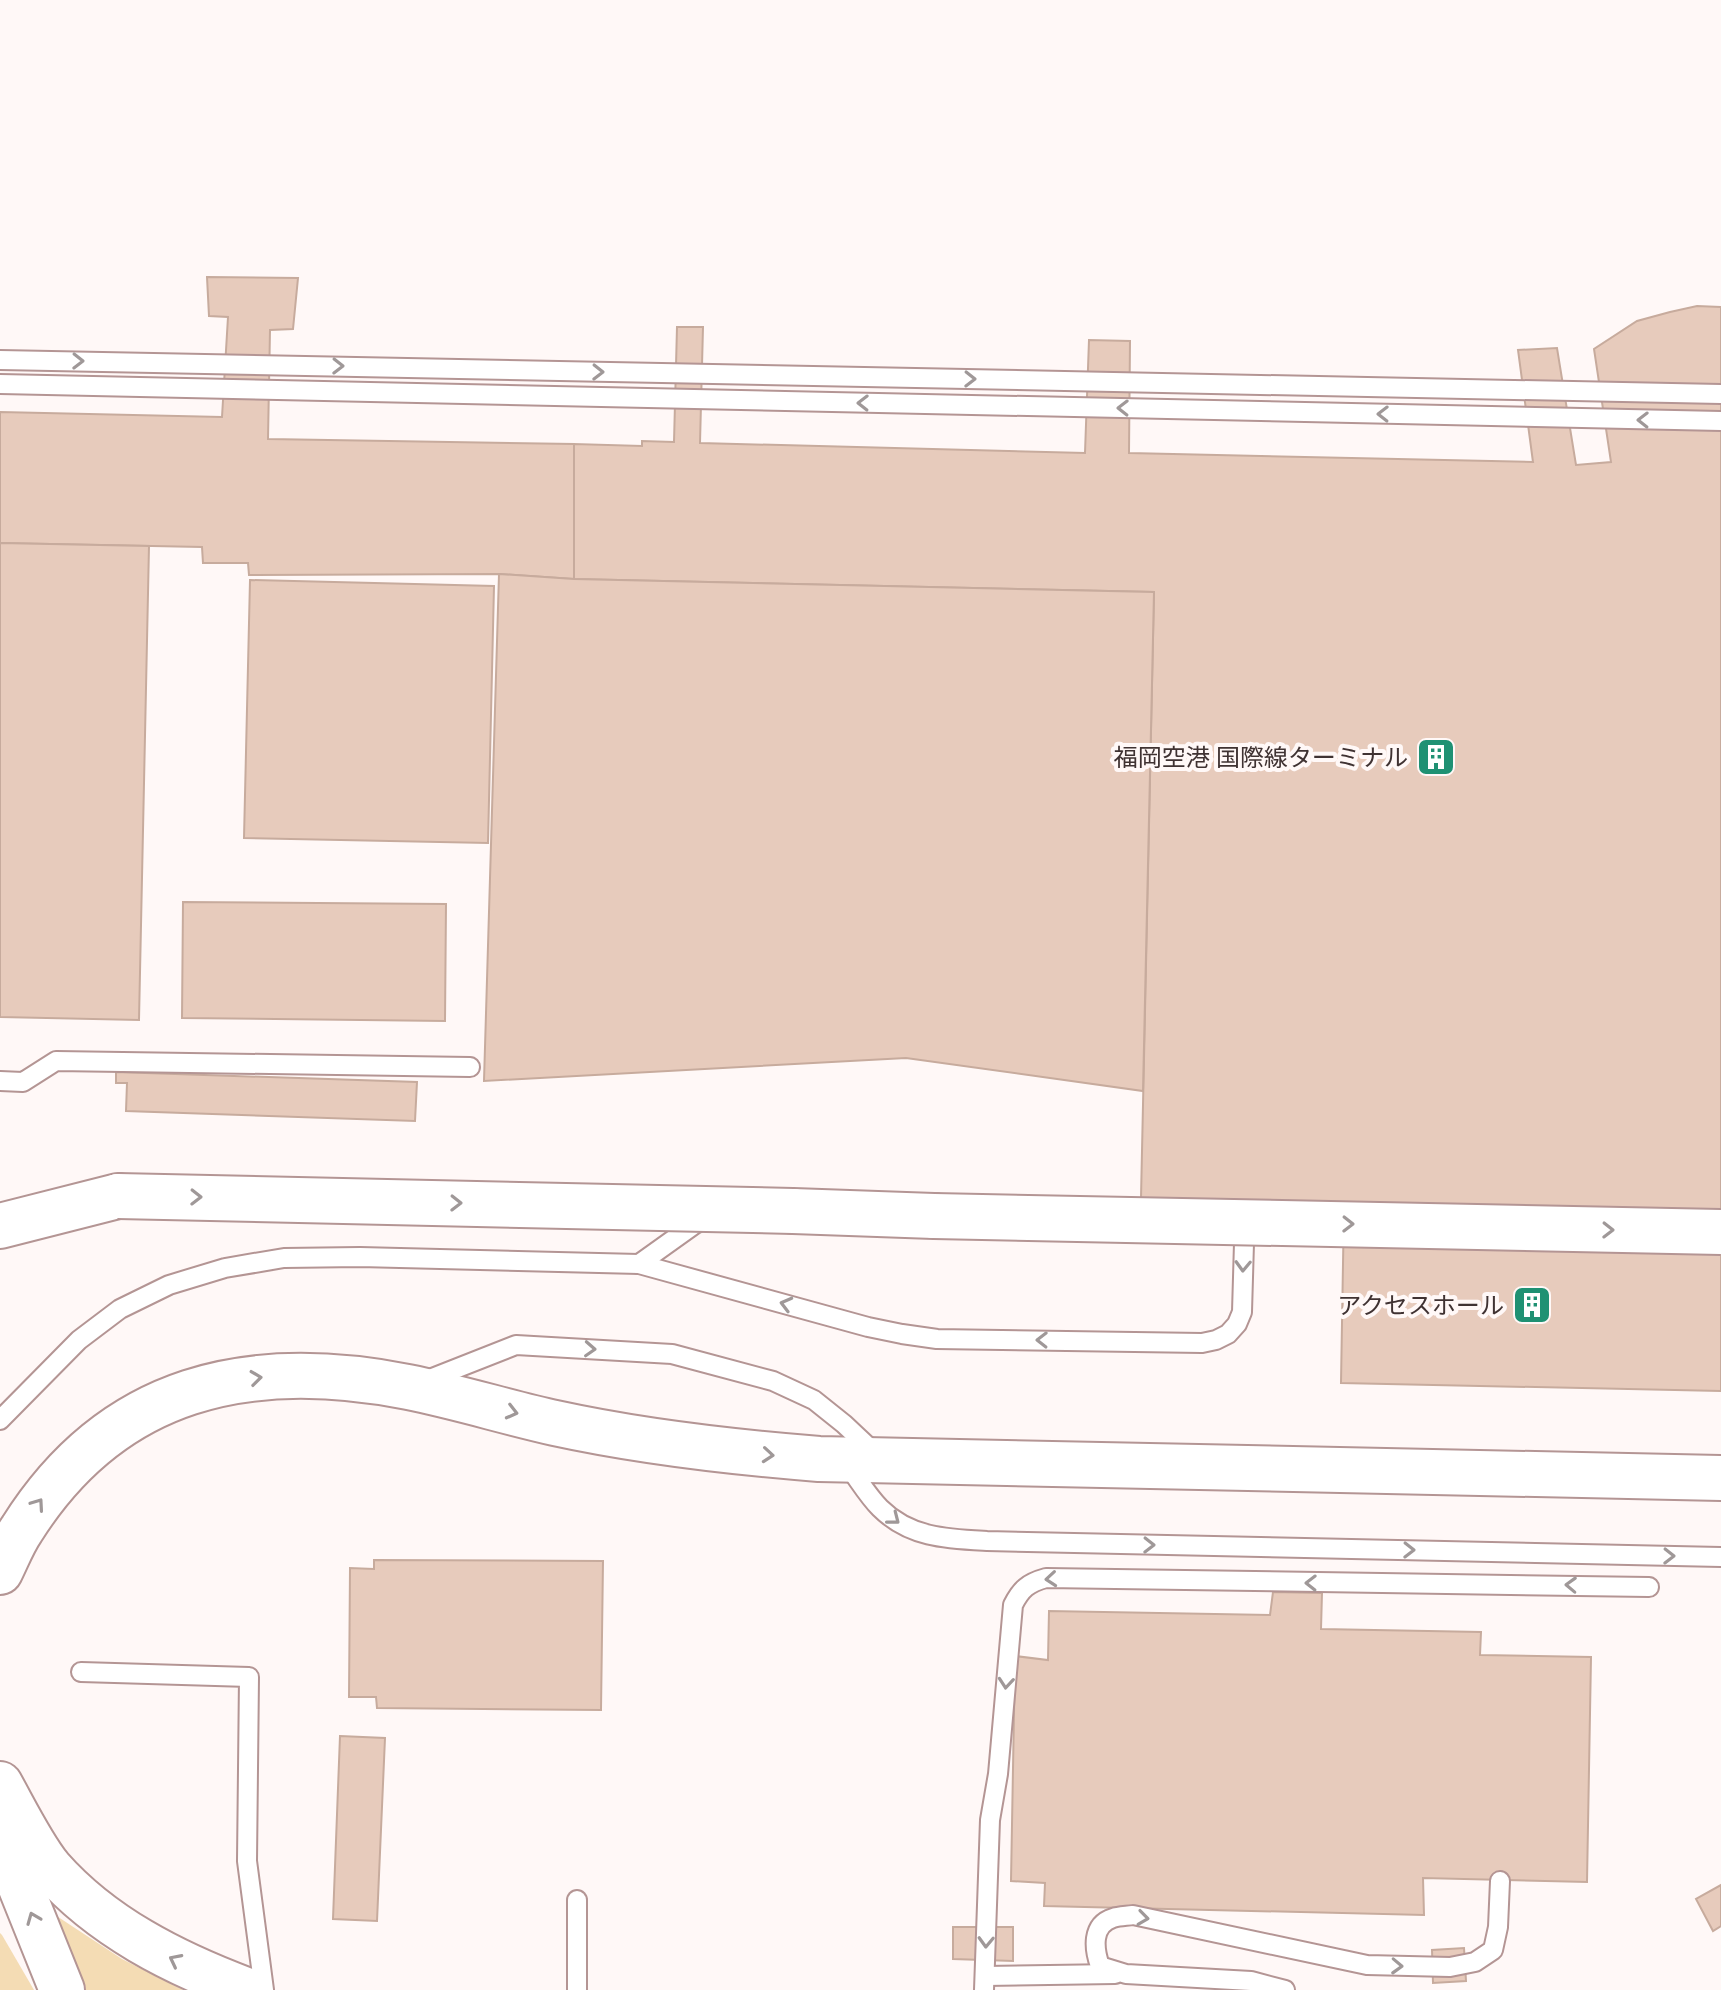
<svg xmlns="http://www.w3.org/2000/svg" width="1721" height="1990" font-family="Mulish,'Noto Sans JP',sans-serif">
  <rect width="100%" height="100%" fill="#fff8f7"/>
  <g fill="#f4dcb4">
    <polygon points="46,1909 122,1959 183,1990 75,1990"/>
    <polygon points="0,1933 2,1935 34,1990 0,1990"/>
  </g>
  <g fill="#e7cbbc" stroke="#c7ab9d" stroke-width="2">
    <polygon points="207,277 298,278 293,329 270,330 268,439 574,444 574,579 499,574 249,575 248,563 203,563 202,547 0,543 0,412 222,417 228,317 209,316"/>
    <polygon points="1697,306 1721,307 1721,1212 1141,1198 1154,592 574,579 574,444 642,446 642,441 674,442 677,327 703,327 700,443 1085,453 1089,340 1130,341 1129,453 1533,462 1518,350 1557,348 1576,465 1611,462 1594,349 1637,321 1670,312"/>
    <polygon points="0,543 149,546 139,1020 0,1017"/>
    <polygon points="499,574 574,579 1154,592 1143,1091 906,1058 484,1081"/>
    <polygon points="250,580 494,586 488,843 244,838"/>
    <polygon points="183,902 446,904 445,1021 182,1018"/>
    <polygon points="116,1072 417,1082 415,1121 126,1111 127,1083 116,1083"/>
    <polygon points="1344,1204 1721,1212 1721,1391 1341,1383"/>
    <polygon points="374,1560 603,1561 601,1710 377,1708 376,1697 349,1697 350,1568 374,1569"/>
    <polygon points="1273,1592 1322,1593 1321,1629 1481,1632 1480,1655 1591,1657 1587,1882 1423,1878 1424,1915 1044,1906 1045,1883 1011,1881 1015,1656 1048,1660 1049,1611 1270,1615"/>
    <polygon points="340,1736 385,1738 377,1921 333,1919"/>
    <polygon points="1721,1885 1721,1926 1713,1931 1696,1899"/>
    <polygon points="953,1927 1013,1927 1013,1961 953,1959"/>
    <polygon points="1464,1948 1466,1981 1433,1983 1432,1950"/>
  </g>
  <g fill="none" stroke-linecap="round" stroke-linejoin="round">
    <defs>
      <g id="service">
        <polyline points="0,360 1721,394"/>
        <polyline points="0,384 1721,421"/>
        <polyline points="0,1081 23,1082 56,1061 470,1067"/>
        <polyline points="639,1264 695,1224 706,1218"/>
        <polyline points="422,1382 516,1345 672,1354 773,1381 814,1400 844,1424 877,1455"/>
        <polyline points="0,1420 79,1340 120,1309 169,1285 225,1268 284,1258 360,1257 639,1264 868,1327 902,1334 937,1339 1202,1343 1216,1340 1228,1334 1237,1324 1242,1312 1244,1243 1242,1230 1235,1221"/>
        <path d="M845,1462c12,15 22,33 35,46 30,30 68,31 107,33l734,16"/>
        <polyline points="81,1672 249,1677 247,1861 264,1990"/>
        <polyline points="985,1976 1115,1974"/>
        <polyline points="577,1990 577,1900"/>
        <path d="M984,1990l6,-170 8,-46 15,-169c8,-16 15,-22 33,-27l603,9"/>
        <path d="M1285,1990l-34,-9 -125,-7 -26,-8c-6,-17 -9,-41 13,-48 6,-2 14,-2 20,-3l234,50 83,2 25,-5 18,-12 5,-23 2,-46"/>
      </g>
      <g id="tertiary">
        <polyline points="793,1211 934,1216"/>
        <polyline points="0,1226 118,1196"/>
        <path d="M0,1572c7,-14 13,-30 22,-43 91,-144 227,-173 386,-142 50,10 98,25 147,36 87,19 176,29 264,36l902,19"/>
        <path d="M0,1784c14,25 32,62 50,84 52,59 124,95 196,122"/>
        <polyline points="0,1813 17,1878 62,1990"/>
      </g>
    </defs>
    <use href="#service" stroke="#b49594" stroke-width="22"/>
    <use href="#tertiary" stroke="#b49594" stroke-width="48"/>
    <use href="#service" stroke="#fff" stroke-width="18"/>
    <use href="#tertiary" stroke="#fff" stroke-width="44"/>
    <defs>
      <g id="tertiary-bridge">
        <polyline points="118,1196 793,1211"/>
        <polyline points="934,1216 1721,1232"/>
      </g>
    </defs>
    <use href="#tertiary-bridge" stroke="#b49594" stroke-width="48" stroke-linecap="butt"/>
    <use href="#tertiary-bridge" stroke="#fff" stroke-width="44"/>
  </g>
  <defs><path id="oneway-chevron" d="M-2-3.5L2.5 0L-2 3.5" fill="none" stroke-width="1.6" stroke-linecap="round" stroke-linejoin="round" transform="scale(2)"/></defs>
  <g stroke="#9f9898">
    <use href="#oneway-chevron" transform="translate(78 361) rotate(1)"/>
    <use href="#oneway-chevron" transform="translate(338 366) rotate(1)"/>
    <use href="#oneway-chevron" transform="translate(598 372) rotate(1)"/>
    <use href="#oneway-chevron" transform="translate(970 379) rotate(1)"/>
    <use href="#oneway-chevron" transform="translate(863 403) rotate(-179)"/>
    <use href="#oneway-chevron" transform="translate(1123 408) rotate(-179)"/>
    <use href="#oneway-chevron" transform="translate(1383 414) rotate(-179)"/>
    <use href="#oneway-chevron" transform="translate(1643 420) rotate(-179)"/>
    <use href="#oneway-chevron" transform="translate(196 1197) rotate(1)"/>
    <use href="#oneway-chevron" transform="translate(456 1203) rotate(1)"/>
    <use href="#oneway-chevron" transform="translate(1348 1224) rotate(1)"/>
    <use href="#oneway-chevron" transform="translate(1608 1230) rotate(1)"/>
    <use href="#oneway-chevron" transform="translate(1243 1266) rotate(92)"/>
    <use href="#oneway-chevron" transform="translate(786 1304) rotate(-165)"/>
    <use href="#oneway-chevron" transform="translate(1042 1340) rotate(-179)"/>
    <use href="#oneway-chevron" transform="translate(590 1349) rotate(3)"/>
    <use href="#oneway-chevron" transform="translate(256 1378) rotate(-7)"/>
    <use href="#oneway-chevron" transform="translate(512 1412) rotate(14)"/>
    <use href="#oneway-chevron" transform="translate(768 1455) rotate(5)"/>
    <use href="#oneway-chevron" transform="translate(38 1504) rotate(-55)"/>
    <use href="#oneway-chevron" transform="translate(894 1519) rotate(38)"/>
    <use href="#oneway-chevron" transform="translate(1149 1545) rotate(1)"/>
    <use href="#oneway-chevron" transform="translate(1409 1550) rotate(1)"/>
    <use href="#oneway-chevron" transform="translate(1669 1556) rotate(1)"/>
    <use href="#oneway-chevron" transform="translate(1051 1579) rotate(175)"/>
    <use href="#oneway-chevron" transform="translate(1311 1583) rotate(-179)"/>
    <use href="#oneway-chevron" transform="translate(1571 1585) rotate(-178)"/>
    <use href="#oneway-chevron" transform="translate(1006 1683) rotate(95)"/>
    <use href="#oneway-chevron" transform="translate(33 1918) rotate(-112)"/>
    <use href="#oneway-chevron" transform="translate(1143 1918) rotate(8)"/>
    <use href="#oneway-chevron" transform="translate(986 1942) rotate(92)"/>
    <use href="#oneway-chevron" transform="translate(175 1960) rotate(-153)"/>
    <use href="#oneway-chevron" transform="translate(1397 1966) rotate(2)"/>
  </g>
  <defs>
    <symbol id="building-square" viewBox="-11 -11 22 22"><rect x="-9" y="-9" width="18" height="18" rx="4" fill="#1f9173" stroke="#fff8f7"/><path d="M-4-6H4V6H1V3H-1V6H-4ZM-2.5-4.3h1.7v1.8h-1.7ZM.8-4.3h1.7v1.8H.8ZM-2.5-1h1.7V.8h-1.7ZM.8-1h1.7V.8H.8Z" fill="#fff"/></symbol>
  </defs>
  <g fill-rule="evenodd">
    <use href="#building-square" x="1414" y="735" width="44" height="44"/>
    <use href="#building-square" x="1510" y="1283" width="44" height="44"/>
  </g>
  <g text-anchor="middle" dominant-baseline="central" stroke-width="8" stroke-linejoin="round" paint-order="stroke">
    <g font-size="24" fill="#3f3232" stroke="#fff8f7" text-anchor="end">
      <text x="1408" y="757">福岡空港 国際線ターミナル</text>
      <text x="1504" y="1305">アクセスホール</text>
    </g>
  </g>
</svg>
